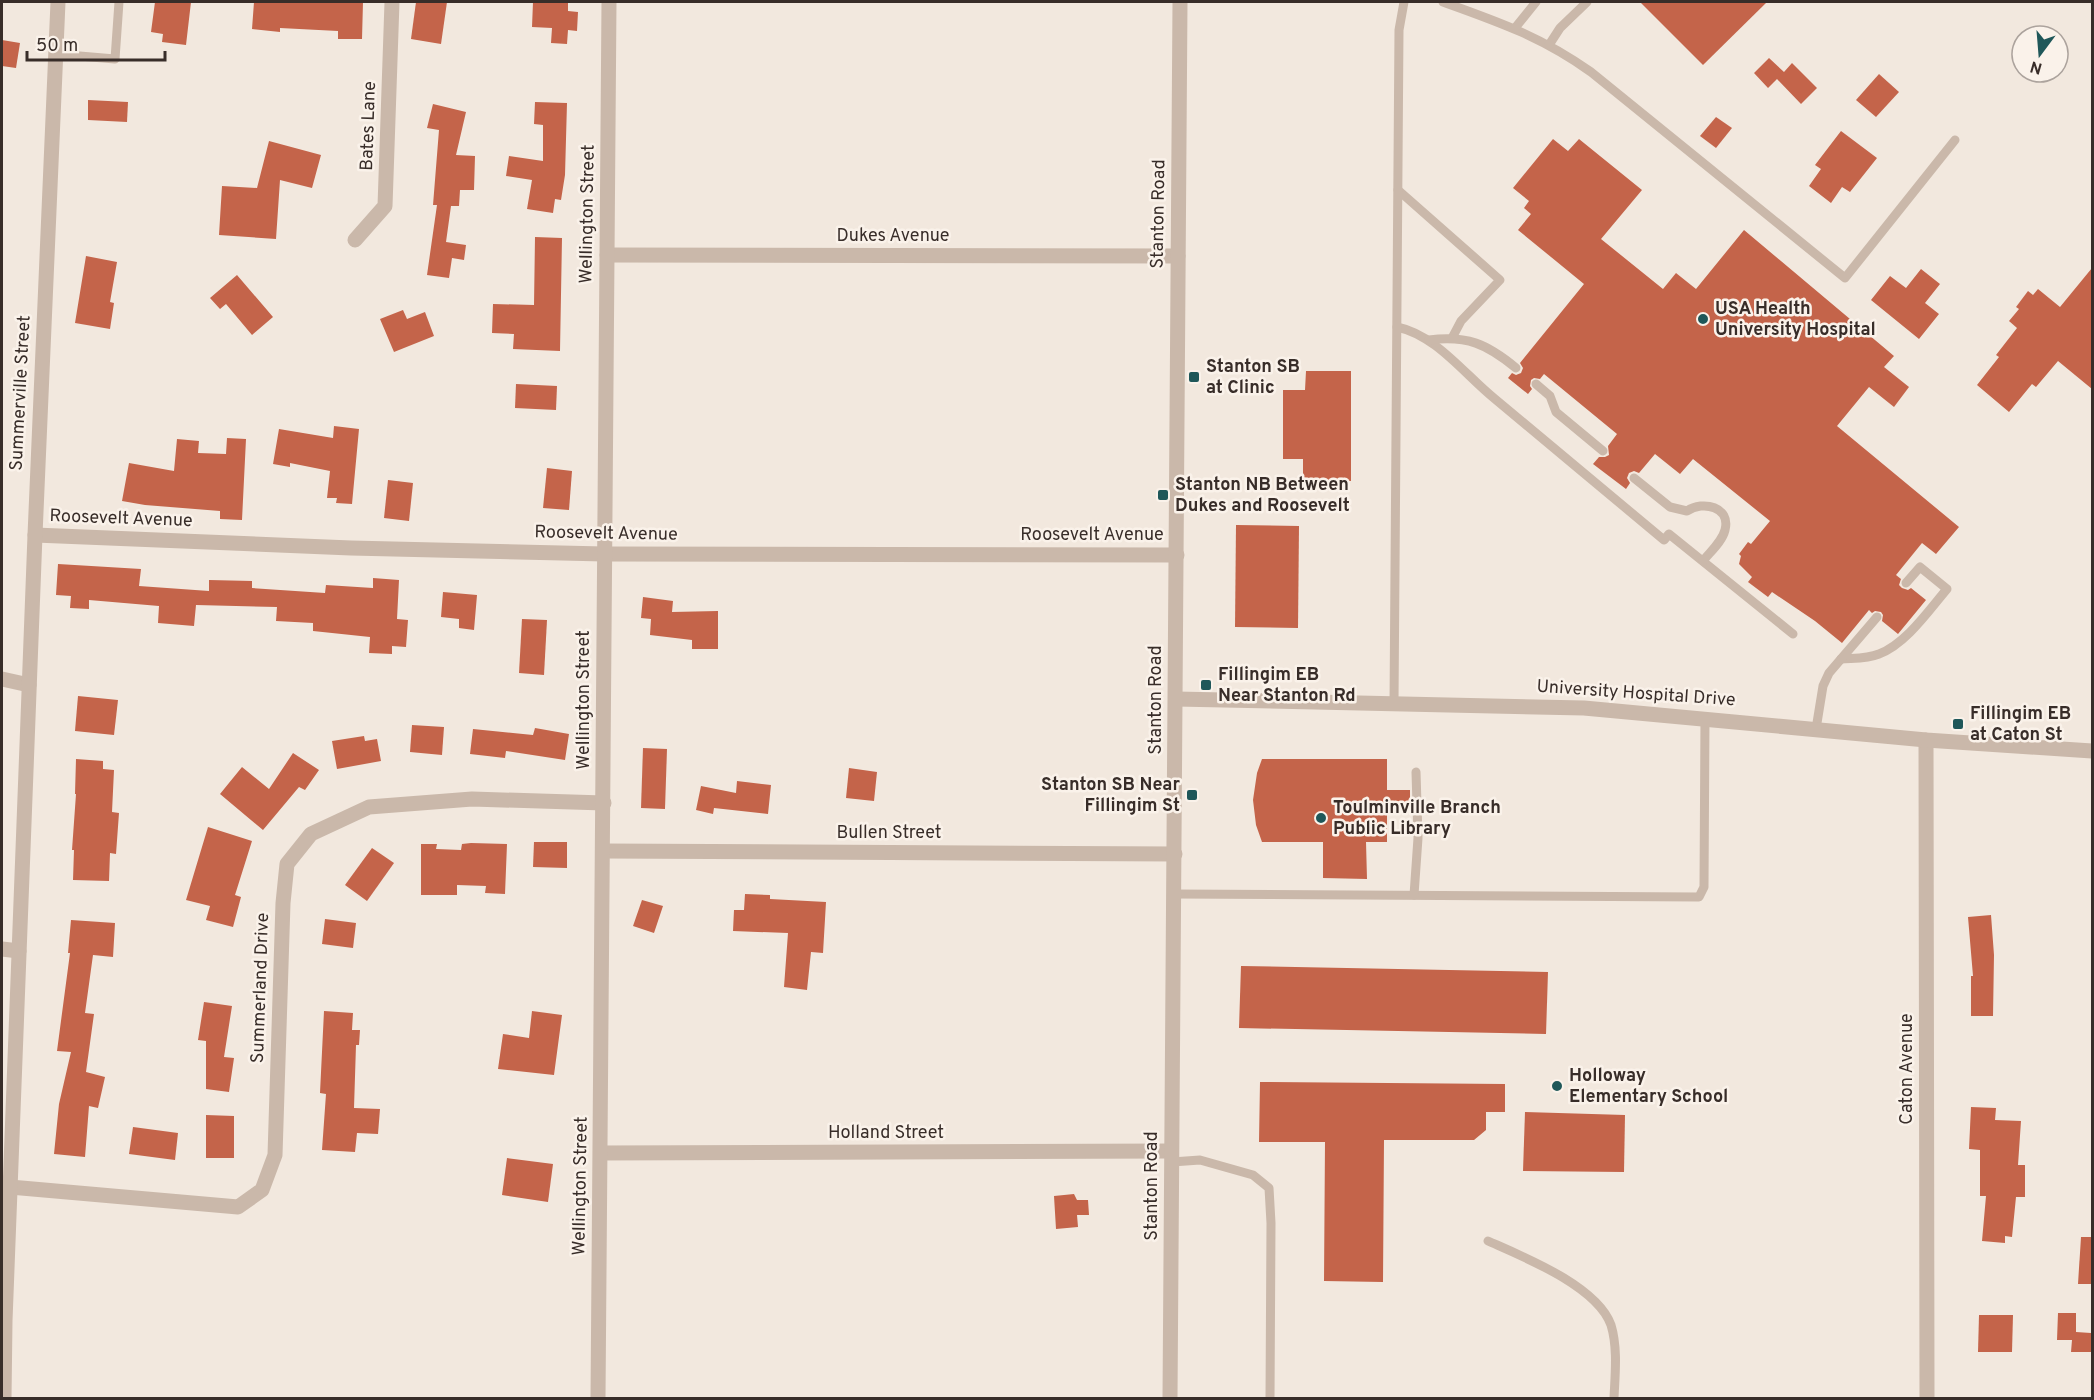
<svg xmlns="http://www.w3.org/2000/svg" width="2094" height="1400" font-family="Overpass,sans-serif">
  <rect width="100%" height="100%" fill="#f2e8de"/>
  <g fill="#c4644a">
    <polygon points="155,2 191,2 186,45 162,42 163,34 151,32"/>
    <polygon points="254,2 363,2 362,39 338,39 338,31 280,28 280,32 252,29"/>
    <polygon points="416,2 447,2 441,44 411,39"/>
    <polygon points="533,2 568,3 568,11 578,12 577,31 568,30 567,44 551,43 552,28 532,27"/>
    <polygon points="1640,2 1767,2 1703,65"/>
    <polygon points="2,40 20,43 16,68 2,66"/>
    <polygon points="1769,58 1784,72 1792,63 1817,88 1801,104 1777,79 1768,88 1754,73"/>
    <polygon points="1879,74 1899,92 1876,117 1856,100"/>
    <polygon points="88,100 128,102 127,122 88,120"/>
    <polygon points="535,102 567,103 565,175 561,200 555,199 553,213 527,209 532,180 506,176 509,156 543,161 543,125 534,124"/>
    <polygon points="433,104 466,112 456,155 475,156 474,190 460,190 459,206 451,206 446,242 466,245 464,260 452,258 449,278 427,275 437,205 433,205 439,130 427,128"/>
    <polygon points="1716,117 1732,128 1716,148 1700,136"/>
    <polygon points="1841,131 1877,158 1850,192 1842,187 1831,203 1809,186 1821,169 1815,165"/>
    <polygon points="1553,139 1568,151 1579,139 1642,190 1601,239 1663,289 1676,273 1696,289 1744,230 1894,356 1884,367 1909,387 1894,407 1869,387 1837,426 1959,527 1936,554 1922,543 1896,575 1901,579 1899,585 1902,588 1908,590 1911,588 1926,600 1898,634 1882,621 1883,615 1881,612 1875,611 1872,613 1869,610 1842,643 1815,621 1772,592 1768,597 1748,582 1752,577 1739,564 1741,556 1739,554 1748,542 1751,544 1770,521 1693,459 1680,474 1655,454 1639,473 1634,471 1629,473 1627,478 1630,483 1626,489 1593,464 1599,457 1605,457 1609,455 1608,446 1617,434 1544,374 1540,379 1534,378 1531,380 1530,386 1532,389 1528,394 1508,378 1512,373 1516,375 1521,373 1523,368 1520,363 1584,284 1518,230 1531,214 1524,208 1529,201 1513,188"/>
    <polygon points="269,141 321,155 312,188 280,180 276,239 219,235 222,186 257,188"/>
    <polygon points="535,237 562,238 560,351 513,349 514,334 492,333 493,304 534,305"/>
    <polygon points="86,256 117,262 110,302 114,303 110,329 75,323"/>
    <polygon points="2092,268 2092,389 2058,361 2036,387 2032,384 2009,412 1977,385 1999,357 1996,355 2017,328 2009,321 2019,309 2016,307 2028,291 2033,295 2038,289 2060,307"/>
    <polygon points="1921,269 1940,284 1925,303 1939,314 1919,339 1871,300 1890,276 1906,288"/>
    <polygon points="237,275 273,317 252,335 226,304 220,309 210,298"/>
    <polygon points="403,310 407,319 425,312 434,336 394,352 380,319"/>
    <polygon points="1306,371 1351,371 1351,481 1303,481 1303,459 1283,459 1283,390 1305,390"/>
    <polygon points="516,384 557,386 556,410 515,408"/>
    <polygon points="334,426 359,429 352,504 336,503 337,498 327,498 330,471 290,463 290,467 273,464 279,429 333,438"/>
    <polygon points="227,438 246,439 242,520 220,519 220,511 145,505 122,501 129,463 174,471 177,439 199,441 198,453 226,454"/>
    <polygon points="547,468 572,471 569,510 543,508"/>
    <polygon points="388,480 413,483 409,521 384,518"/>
    <polygon points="1236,525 1299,526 1298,628 1235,627"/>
    <polygon points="58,564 141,569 139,586 209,591 209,580 252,581 252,588 325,593 326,585 373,588 373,578 399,580 397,619 408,620 406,647 392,646 392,654 369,653 370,637 313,631 313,623 276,621 277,607 196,605 194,626 158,623 159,606 89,600 89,609 70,608 71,596 56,595"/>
    <polygon points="443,592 477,595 474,630 459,628 459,619 441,617"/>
    <polygon points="643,597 673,601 672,612 718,611 718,649 692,649 692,640 650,635 651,619 641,618"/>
    <polygon points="522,619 547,620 544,675 519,673"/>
    <polygon points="78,696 118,700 114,735 75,731"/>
    <polygon points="412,725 444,727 442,755 410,752"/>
    <polygon points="535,728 569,734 565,760 506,751 505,758 470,754 473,729 533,735"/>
    <polygon points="364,736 365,741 377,739 381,761 337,769 332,741"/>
    <polygon points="643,748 667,749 665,809 641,808"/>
    <polygon points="293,753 319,770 305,790 299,787 263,830 220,794 242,767 269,789"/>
    <polygon points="76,759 103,761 103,769 114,770 112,812 119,813 116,854 110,853 109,881 73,880 74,850 72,850 76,794 75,794"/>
    <polygon points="1262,759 1387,759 1387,790 1410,790 1410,811 1387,811 1387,842 1366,842 1367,879 1323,878 1323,842 1262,842 1256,825 1253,800 1257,773"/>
    <polygon points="849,768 877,772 874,801 846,798"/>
    <polygon points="737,781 771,785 768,814 714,808 713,814 696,810 701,786 736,793"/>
    <polygon points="208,827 252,841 235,895 241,897 233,927 206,920 210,906 186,900"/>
    <polygon points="534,842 567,842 567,868 533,867"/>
    <polygon points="471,843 507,844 505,894 485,893 486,886 457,885 457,895 421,895 421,844 437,844 436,849 461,850 462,844"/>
    <polygon points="372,848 394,863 367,901 345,885"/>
    <polygon points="745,894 770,895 770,899 826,902 823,953 811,952 807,990 784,987 788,933 733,931 734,910 744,910"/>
    <polygon points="642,900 663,906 654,933 633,926"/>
    <polygon points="1991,915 1994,955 1993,1016 1971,1016 1971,976 1973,976 1968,917"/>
    <polygon points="325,919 356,923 353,948 322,944"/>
    <polygon points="71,920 115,923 113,957 93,955 85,1013 94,1014 86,1072 105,1077 98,1108 89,1106 85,1157 54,1154 59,1104 71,1052 57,1051 70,953 68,953"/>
    <polygon points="1241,966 1548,972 1546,1034 1239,1028"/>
    <polygon points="204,1002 232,1006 224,1057 234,1058 229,1092 206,1089 206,1041 198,1040"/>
    <polygon points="324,1011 353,1013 352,1030 360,1030 359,1045 356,1045 354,1108 380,1109 378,1134 357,1133 355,1152 322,1150 326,1094 320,1093"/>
    <polygon points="532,1011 562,1015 554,1075 498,1069 503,1034 529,1038"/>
    <polygon points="1260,1082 1505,1084 1505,1112 1486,1112 1486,1130 1474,1140 1384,1140 1383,1282 1324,1281 1325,1142 1259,1142"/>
    <polygon points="1971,1107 1996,1108 1995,1120 2021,1121 2018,1165 2025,1165 2025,1197 2016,1197 2012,1237 2005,1236 2005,1243 1982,1241 1986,1196 1980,1196 1980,1150 1969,1149"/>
    <polygon points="1525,1112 1625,1115 1624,1172 1523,1171"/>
    <polygon points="206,1115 234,1116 234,1158 206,1158"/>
    <polygon points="133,1127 178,1133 175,1160 129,1154"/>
    <polygon points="507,1158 553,1164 548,1202 502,1195"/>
    <polygon points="1074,1194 1077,1200 1088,1200 1089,1215 1077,1215 1078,1227 1056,1229 1054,1196"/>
    <polygon points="2081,1237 2092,1237 2092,1284 2078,1284"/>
    <polygon points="2058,1313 2076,1313 2076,1332 2091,1333 2092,1352 2071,1352 2072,1340 2057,1340"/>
    <polygon points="1979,1315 2013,1315 2012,1352 1978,1352"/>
  </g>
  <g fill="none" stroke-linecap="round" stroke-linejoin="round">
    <g stroke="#cab8aa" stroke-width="9">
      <path d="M1443,2c56,20 99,35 148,70l254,206 110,-138"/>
      <polyline points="1515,28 1536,2"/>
      <polyline points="1549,45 1560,28 1587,2"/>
      <polyline points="56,54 115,59 119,2"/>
      <polyline points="1398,190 1500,280 1461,321 1452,338"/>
      <path d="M1397,327c39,8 68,48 98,72 56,47 113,94 169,141l5,-6 124,100"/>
      <path d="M1429,340c38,-5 58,4 87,28"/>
      <polyline points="1536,384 1550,396 1556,412 1603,451"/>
      <path d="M1634,478l36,29 17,4c16,-11 44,-4 38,19 -3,12 -15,22 -22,31"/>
      <path d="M1841,659c13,-1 26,0 38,-5 27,-10 50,-44 68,-65l-27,-22 -14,16"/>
      <polyline points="1394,704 1399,30 1404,2"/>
      <polyline points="1816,729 1823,686 1829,673 1877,617"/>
      <polyline points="1174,894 1699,897 1704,887 1705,718"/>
      <polyline points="1414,895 1418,838 1416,772"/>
      <polyline points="1172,1162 1200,1160 1253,1175 1269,1188 1271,1223 1270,1398"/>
      <path d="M1488,1241c36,16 109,45 123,84 7,23 4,50 3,73"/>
    </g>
    <g stroke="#cab8aa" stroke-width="15">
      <polyline points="355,240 385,206 392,2"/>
      <polyline points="607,255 1178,256"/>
      <polyline points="35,535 351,548 604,554 1177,555"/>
      <polyline points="2,679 29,685"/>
      <polyline points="1926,740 1927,1398"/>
      <polyline points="604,851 1175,854"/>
      <polyline points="2,949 19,951"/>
      <polyline points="601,1153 1171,1151"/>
      <polyline points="10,1187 238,1207 262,1190 275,1155 283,903 287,864 311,834 369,807 472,799 604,803"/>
      <polyline points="598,1398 609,2"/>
    </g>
    <g stroke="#cab8aa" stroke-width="15">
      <polyline points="1176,699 1584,708 1926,740 2092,751"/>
      <polyline points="4,1398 5,1321 35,535 58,2"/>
      <polyline points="1170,1398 1180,2"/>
    </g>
  </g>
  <g fill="#1f5759" stroke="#faf2ea" stroke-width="2">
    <circle cx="1703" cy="319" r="6"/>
    <rect x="1188" y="371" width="12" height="12" rx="3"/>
    <rect x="1157" y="489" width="12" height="12" rx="3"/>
    <rect x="1200" y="679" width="12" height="12" rx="3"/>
    <rect x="1952" y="718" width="12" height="12" rx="3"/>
    <rect x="1186" y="789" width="12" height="12" rx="3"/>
    <circle cx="1321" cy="818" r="6"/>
    <circle cx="1557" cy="1086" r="6"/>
  </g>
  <g text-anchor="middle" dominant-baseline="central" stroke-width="5" stroke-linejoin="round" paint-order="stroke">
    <g font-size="18" fill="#382d29" stroke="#faf2ea">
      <text transform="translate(369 126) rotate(-88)">Bates Lane</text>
      <text transform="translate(588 214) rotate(-89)">Wellington Street</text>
      <text transform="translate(1159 214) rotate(-89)">Stanton Road</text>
      <text x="893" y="236">Dukes Avenue</text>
      <text transform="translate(21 393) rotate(-87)">Summerville Street</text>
      <text transform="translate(121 519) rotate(2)">Roosevelt Avenue</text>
      <text transform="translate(606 534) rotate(1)">Roosevelt Avenue</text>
      <text x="1092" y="535">Roosevelt Avenue</text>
      <text transform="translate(1636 694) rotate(4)">University Hospital Drive</text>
      <text transform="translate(584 700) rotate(-90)">Wellington Street</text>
      <text transform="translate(1156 700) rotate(-90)">Stanton Road</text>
      <text x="889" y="833">Bullen Street</text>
      <text transform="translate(261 988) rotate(-88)">Summerland Drive</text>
      <text transform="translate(1907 1069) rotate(-90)">Caton Avenue</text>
      <text x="886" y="1133">Holland Street</text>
      <text transform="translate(581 1186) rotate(-89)">Wellington Street</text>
      <text transform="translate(1152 1186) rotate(-90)">Stanton Road</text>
    </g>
    <g font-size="18" font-weight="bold" fill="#382d29" stroke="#faf2ea" text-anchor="start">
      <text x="1715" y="309">USA Health<tspan x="1715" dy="21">University Hospital</tspan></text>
      <text x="1206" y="367">Stanton SB<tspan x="1206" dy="21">at Clinic</tspan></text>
      <text x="1175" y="485">Stanton NB Between<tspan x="1175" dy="21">Dukes and Roosevelt</tspan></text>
      <text x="1218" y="675">Fillingim EB<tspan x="1218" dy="21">Near Stanton Rd</tspan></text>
      <text x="1970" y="714">Fillingim EB<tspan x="1970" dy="21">at Caton St</tspan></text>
      <text x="1180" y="785" text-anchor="end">Stanton SB Near<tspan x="1180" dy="21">Fillingim St</tspan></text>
      <text x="1333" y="808">Toulminville Branch<tspan x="1333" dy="21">Public Library</tspan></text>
      <text x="1569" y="1076">Holloway<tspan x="1569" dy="21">Elementary School</tspan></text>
    </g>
  </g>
  <rect width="2094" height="1400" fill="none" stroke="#382d29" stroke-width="6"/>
  <g transform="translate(2040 54) rotate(196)"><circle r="28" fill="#faf2ea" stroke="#aca39d" stroke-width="1.5"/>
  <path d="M0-4.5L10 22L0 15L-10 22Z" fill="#1f5759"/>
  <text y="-9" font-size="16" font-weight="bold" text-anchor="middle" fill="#382d29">N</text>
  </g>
  <path d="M27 51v9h138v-9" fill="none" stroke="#382d29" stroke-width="3"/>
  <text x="36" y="51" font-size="18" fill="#382d29" stroke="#faf2ea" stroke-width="4.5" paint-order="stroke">50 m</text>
</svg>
